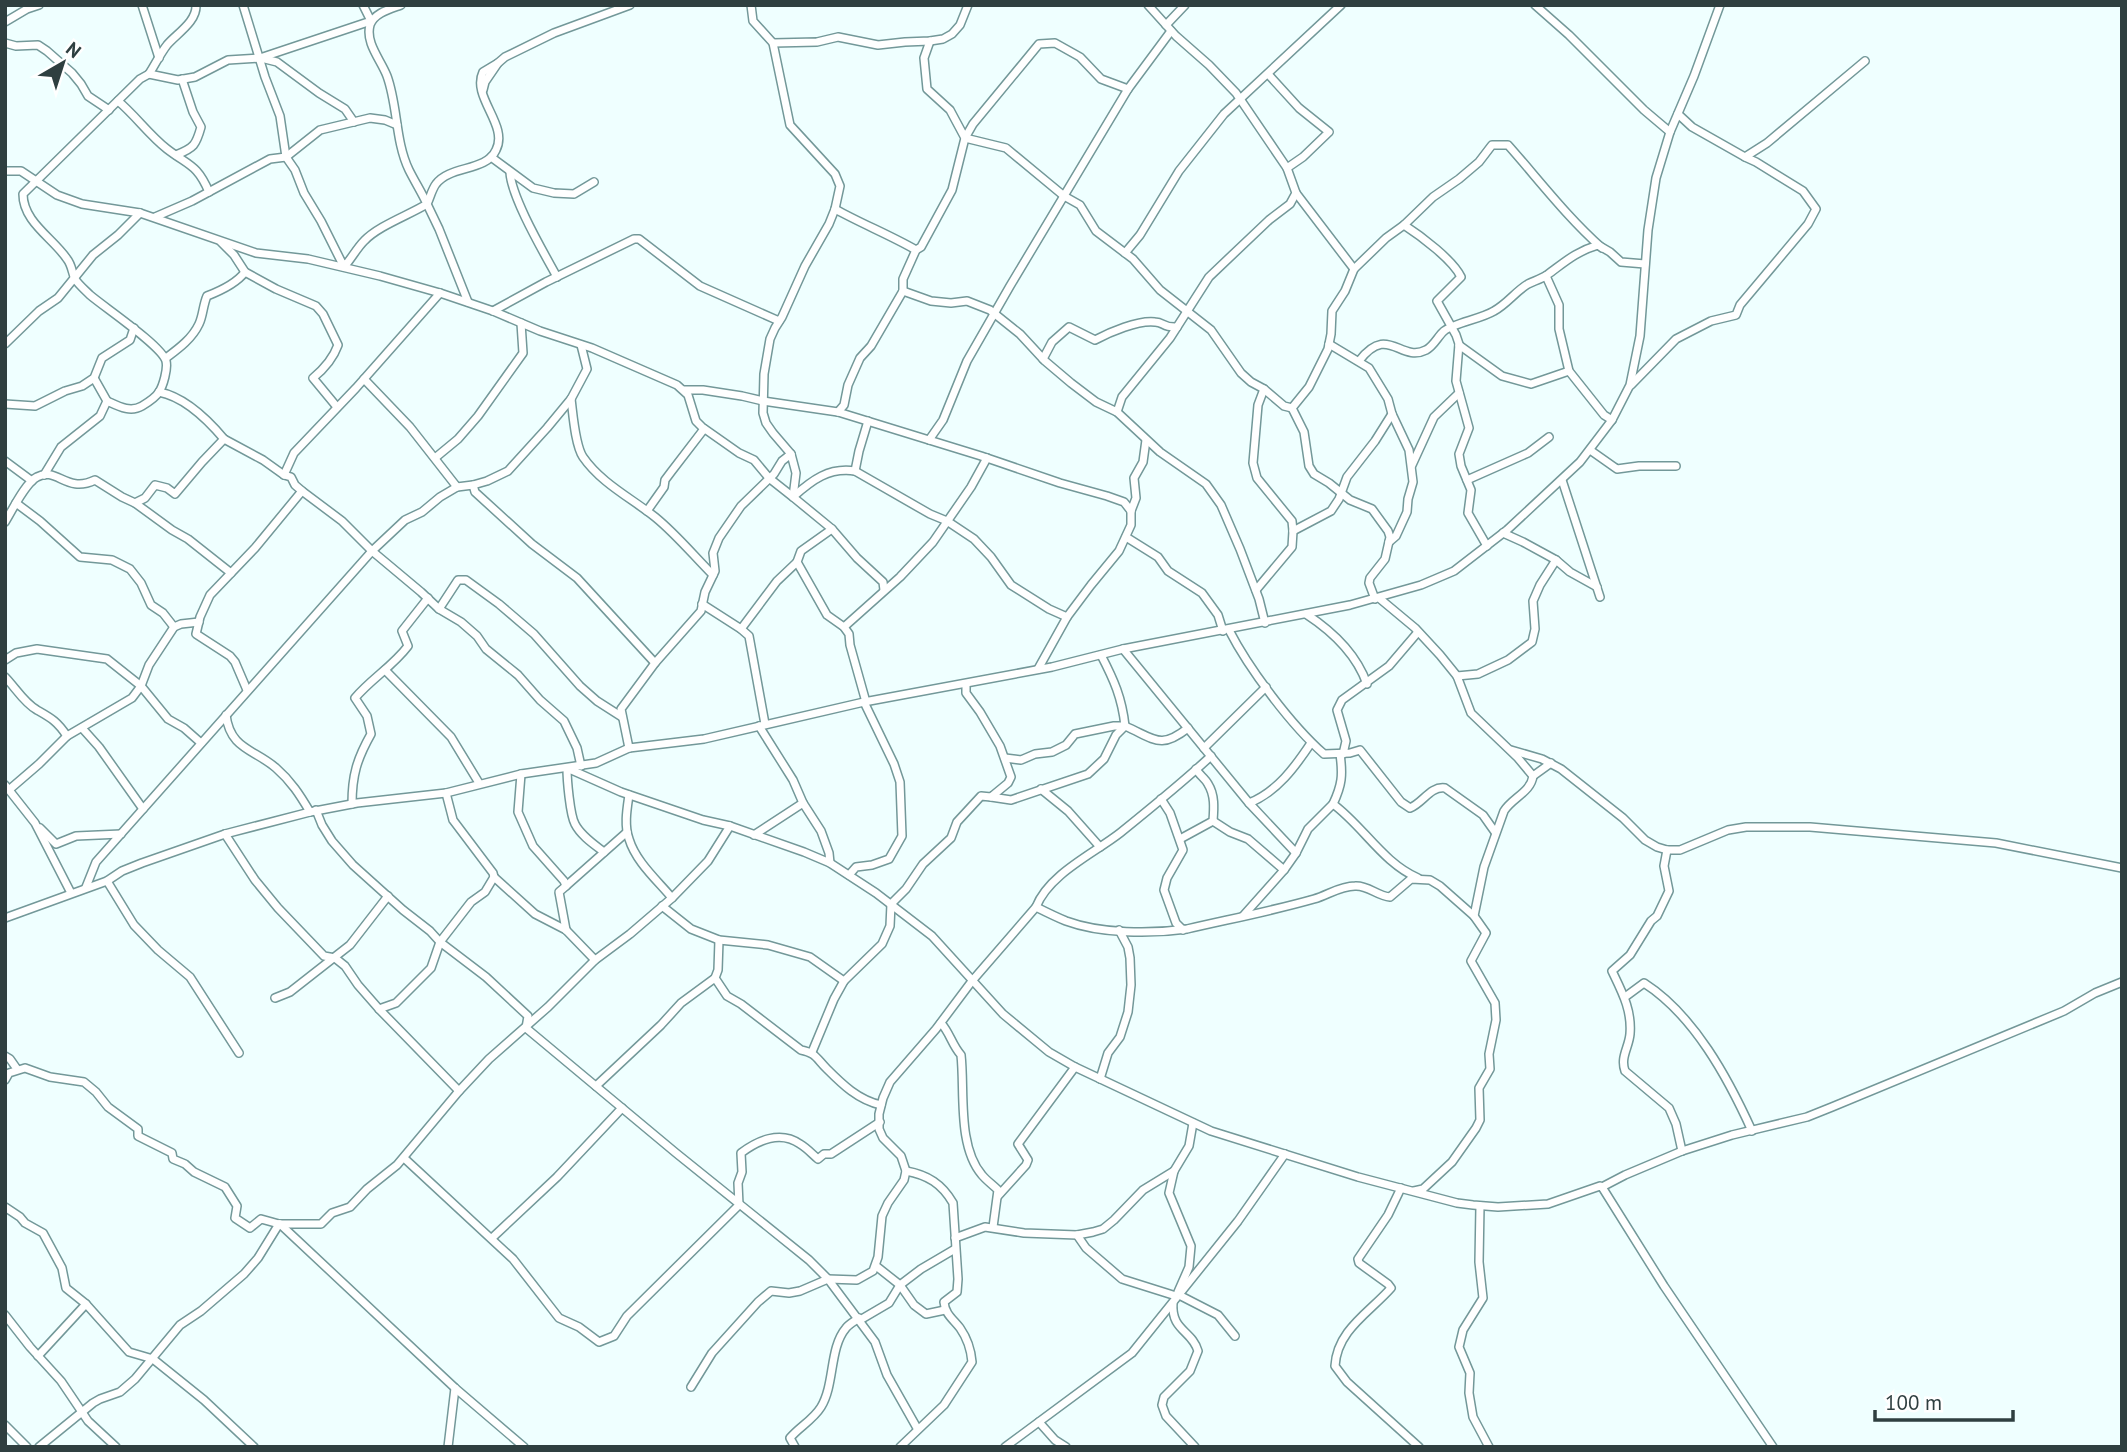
<svg xmlns="http://www.w3.org/2000/svg" width="2127" height="1452" font-family="'PT Sans',sans-serif">
  <rect width="100%" height="100%" fill="#efffff"/>
  <g fill="none" stroke-linecap="round" stroke-linejoin="round">
    <defs>
      <g id="street">
        <polyline points="142,5 159,58"/>
        <path d="M243,5l22,72 15,39 6,41 9,13 9,23 17,28 23,46c7,-8 13,-19 20,-26 14,-15 45,-26 63,-37 -5,-11 -12,-22 -18,-34 -14,-29 -11,-64 -22,-94 -6,-16 -22,-33 -17,-51 4,-12 20,-16 31,-20"/>
        <polyline points="751,5 753,21 773,43 790,125 835,174 840,186 835,209 829,224 805,266 782,317 775,328 770,339 764,374 763,413 766,423 773,433 791,454 796,473 793,497 832,529 801,551 797,562 827,615 844,627 849,634 850,645 866,702"/>
        <polyline points="1535,5 1569,35 1644,110 1670,132"/>
        <polyline points="5,22 27,9 39,5"/>
        <polyline points="1166,25 1185,5"/>
        <polyline points="5,43 16,46 38,45 47,51 72,73 81,84 88,96 109,110"/>
        <polyline points="773,43 817,42 838,37 878,45 905,42 930,41 943,39 952,34 960,25 968,5"/>
        <polyline points="261,58 277,62 319,93 345,109 354,122"/>
        <path d="M149,74c6,-9 11,-20 18,-29 9,-11 30,-23 29,-40"/>
        <polyline points="1268,74 1299,108 1329,132 1303,157 1287,168"/>
        <polyline points="1128,89 1101,79 1080,57 1055,43 1039,44 973,124 965,138 1006,148 1064,196 1080,205 1096,231 1133,259 1160,290 1211,330 1241,373 1251,382 1264,389 1284,406 1292,408"/>
        <polyline points="483,90 485,82 498,63 505,57 554,33 630,5"/>
        <path d="M118,101c17,14 31,34 49,48 22,17 30,15 42,43"/>
        <polyline points="1678,114 1692,127 1745,157 1767,143 1865,61"/>
        <path d="M176,155c18,-7 20,-10 25,-28l-8,-15 -11,-33"/>
        <polyline points="491,157 533,188 554,193 574,194 594,182"/>
        <path d="M5,171h16l36,24 25,9 58,9 116,40 52,6 72,17 60,17 53,18 47,20 52,17 85,37 11,10 8,26 6,6 37,26 15,7 15,18 24,19c19,-17 36,-30 62,-26l75,43 17,7 27,18 17,18 20,28 38,24 18,8 -29,52"/>
        <path d="M510,172c1,25 34,81 47,105"/>
        <polyline points="1296,193 1354,269"/>
        <path d="M835,209c27,15 55,26 81,41"/>
        <polyline points="155,217 192,201 270,159 286,157 320,130 370,118 385,120 397,125"/>
        <path d="M1404,225c17,11 49,35 57,52l-24,24 19,34 3,9 -3,37 13,47 -10,26 2,12 10,24 -3,23 19,33"/>
        <path d="M221,242l13,13 11,17 31,17 40,17 7,8 15,31c-5,14 -14,24 -25,33l24,29"/>
        <polyline points="1125,253 1140,235 1179,171 1224,114 1341,5"/>
        <polyline points="1546,276 1559,305 1559,329 1569,371 1604,415 1612,420"/>
        <polyline points="903,291 931,301 951,303 967,301 990,310 1020,334 1045,361 1071,383 1096,402 1117,412 1160,452 1206,484 1221,505 1240,549 1259,599 1265,623"/>
        <polyline points="440,293 356,388 294,453 284,475 291,477 295,485 302,491 342,521 372,551 421,592 439,609 461,622 477,636 486,649 518,675 540,700 564,721 577,748 581,766"/>
        <path d="M468,302l-29,-73 -12,-25c3,-6 5,-15 9,-20 14,-19 50,-12 60,-34 13,-25 -25,-53 -13,-78l15,-9"/>
        <polyline points="493,311 546,282 634,239 639,239 700,286 779,321"/>
        <polyline points="5,344 39,311 58,298 93,255 118,235 140,213"/>
        <polyline points="1329,344 1369,368 1388,399 1392,414 1409,450 1413,482 1408,499 1407,512 1396,536 1389,542"/>
        <polyline points="1459,345 1502,376 1531,384 1569,371"/>
        <path d="M166,358c12,-9 26,-19 33,-34 4,-8 4,-19 8,-28 13,-5 29,-12 38,-24"/>
        <path d="M1043,359l9,-17 17,-15 26,13c15,-8 43,-20 60,-18 9,0 8,6 22,5"/>
        <path d="M1359,361c29,-38 41,2 67,-11 8,-4 12,-14 18,-19 10,-8 37,-12 50,-20 13,-7 22,-20 34,-27 6,-3 13,-5 19,-9 18,-13 28,-23 51,-30l12,7 11,10 24,2"/>
        <polyline points="364,379 410,427 457,487"/>
        <polyline points="1631,385 1676,339 1711,321 1736,315 1740,305 1808,224 1816,209 1803,191 1756,162 1745,157"/>
        <polyline points="684,390 703,390 742,396 763,401 838,412 981,456 1060,483 1107,496 1124,502 1131,511"/>
        <path d="M159,392c26,5 49,28 65,47"/>
        <path d="M571,399c2,15 4,46 12,58 18,26 48,41 72,60 21,17 39,39 58,58"/>
        <path d="M107,401c11,5 23,12 35,5 5,-3 14,-9 17,-14 4,-6 9,-23 7,-31 -4,-15 -62,-54 -76,-66 -5,-5 -12,-11 -15,-16 -3,-6 -3,-14 -8,-20 -14,-21 -44,-37 -44,-65l117,-115 9,-5 29,6 17,-3 33,-17 32,-2 111,-37 -8,-16"/>
        <polyline points="5,404 35,406 65,391 82,386 94,378 102,358 130,340 134,328"/>
        <polyline points="838,412 844,405 848,385 860,358 871,346 903,291 903,279 916,250 921,247 952,190 965,138 950,110 927,89 924,58 930,41"/>
        <polyline points="1117,412 1122,397 1170,338 1209,277 1269,220 1290,204 1296,193 1287,168 1236,93 1209,65 1176,36 1148,5"/>
        <polyline points="929,440 943,420 967,361 1010,286 1128,89 1171,31"/>
        <polyline points="1590,450 1617,469 1639,466 1676,466"/>
        <polyline points="435,458 458,439 478,416 523,353 521,323"/>
        <polyline points="5,461 32,481"/>
        <polyline points="1412,465 1434,417 1459,393"/>
        <polyline points="855,471 859,451 868,421"/>
        <polyline points="44,475 61,447 100,416 107,401 94,378"/>
        <polyline points="1467,480 1528,453 1549,437"/>
        <polyline points="1562,480 1600,597"/>
        <polyline points="473,485 475,492 532,544 577,578 655,663"/>
        <polyline points="16,503 40,521 80,557 112,560 130,569 141,583 151,605 163,613 174,627"/>
        <polyline points="135,503 172,530 188,539 231,573"/>
        <polyline points="647,511 664,487 665,480 671,472 704,429"/>
        <path d="M5,522c7,-11 20,-39 32,-45 20,-11 29,17 58,3l27,17 13,6 10,-5 10,-13 12,3 8,6 27,-32 22,-23 39,21 21,15"/>
        <polyline points="832,529 857,558 883,582 884,590"/>
        <polyline points="1293,531 1331,511 1339,499 1347,477 1375,441 1392,414"/>
        <polyline points="1503,533 1523,542 1556,560 1570,572 1597,587"/>
        <polyline points="1126,537 1158,557 1168,571 1202,593 1218,615 1223,631"/>
        <polyline points="1256,590 1292,547 1293,531 1292,521 1257,478 1253,463 1258,405 1264,389"/>
        <path d="M1379,598l36,30 25,27 17,21 14,37 47,45 15,18c-2,16 -21,22 -29,35l-20,56 -10,49 12,17 -15,28 24,42 1,17 -7,34 1,15 -11,19 1,32 -4,8 -24,34 -29,27 -9,2"/>
        <path d="M1375,599l-6,-16 1,-5 15,-19 5,-22 -2,-6 -16,-22 -22,-9 -21,-17 -15,-9 -5,-8 -5,-34 -12,-24 17,-21 19,-38 3,-15 1,-23 13,-20 9,-22 32,-31 18,-13 29,-28 26,-18 20,-17 13,-17h16c31,35 59,72 94,103"/>
        <polyline points="702,604 741,629 749,636 765,724"/>
        <polyline points="439,609 458,580 466,580 499,604 534,634 580,686 597,701 622,717"/>
        <path d="M1306,614c26,17 50,39 61,70"/>
        <polyline points="1067,617 1091,585 1119,551 1131,525 1131,511 1136,498 1134,478 1143,462 1146,440"/>
        <polyline points="844,627 900,577 933,542 971,487 987,458"/>
        <polyline points="741,629 777,581 797,562"/>
        <path d="M1229,630c20,39 62,95 95,124l26,-1 10,-3 41,52 9,6c13,-5 20,-22 35,-20l38,27 12,17"/>
        <polyline points="1123,649 1249,803 1296,853"/>
        <polyline points="5,660 16,653 37,649 107,659 141,686 168,719 184,728 201,743"/>
        <polyline points="385,670 451,737 479,783"/>
        <polyline points="1457,676 1478,674 1508,660 1532,642 1535,629 1533,601 1540,585 1556,560"/>
        <path d="M5,677c10,10 19,26 32,33 14,8 20,11 30,26"/>
        <polyline points="247,690 235,662 230,656 196,634 200,617 210,595 255,548 302,491"/>
        <path d="M226,715c4,34 28,34 50,53 15,13 24,27 34,44"/>
        <polyline points="759,726 793,780 803,803 821,831 829,853 830,863"/>
        <polyline points="82,728 99,747 143,809"/>
        <polyline points="629,748 621,709 655,663 701,611 705,592 715,571 713,553 719,538 741,506 774,474 782,461 791,454"/>
        <polyline points="1204,748 1266,687"/>
        <polyline points="1511,750 1542,759 1561,769 1623,818 1645,840 1657,847 1667,850 1680,850 1728,830 1746,827 1810,827 1996,843 2122,868"/>
        <polyline points="1343,754 1346,741 1337,710 1342,700 1389,666 1418,632"/>
        <path d="M1005,758l16,2 14,-6 17,-2 14,-7 9,-11 39,-8h11c-3,-28 -11,-46 -24,-71"/>
        <polyline points="521,774 518,812 533,846 564,881 566,886 559,892 566,930"/>
        <polyline points="1533,776 1551,763"/>
        <polyline points="5,785 35,823 71,893"/>
        <polyline points="10,789 39,764 67,736 132,698 141,686 149,665 174,627 181,624 199,622"/>
        <polyline points="1041,789 1068,811 1100,847"/>
        <path d="M629,795c-2,14 -5,30 0,44 7,23 28,41 43,59"/>
        <path d="M991,797l20,3 77,-26 16,-15 12,-24 9,-9c30,13 35,24 63,2"/>
        <polyline points="1161,799 1170,813 1183,850 1167,878 1164,890 1176,923 1183,930"/>
        <path d="M1249,803c28,-11 46,-36 62,-60"/>
        <path d="M352,804c0,-29 5,-45 19,-70l-4,-18 -12,-18c16,-19 38,-32 53,-52l-6,-15 26,-33"/>
        <path d="M1333,804c9,-19 10,-29 7,-50"/>
        <polyline points="316,810 322,825 332,841 353,865 403,910 430,931 440,942 486,977 528,1016 526,1028 676,1153 809,1260 828,1279 875,1342 887,1375 917,1428"/>
        <polyline points="1213,821 1230,832 1248,839 1284,870"/>
        <polyline points="40,828 56,844 76,836 121,834"/>
        <polyline points="225,834 255,880 278,908 324,956 335,958 345,966 358,985 379,1009 459,1091"/>
        <polyline points="754,835 803,803"/>
        <path d="M1180,839l33,-18c1,-13 2,-26 -5,-37 -3,-6 -9,-9 -12,-15"/>
        <path d="M1667,850l-3,16 5,25 -12,25 -6,5 -21,34 -18,16c10,21 20,39 18,63 -1,13 -10,23 -5,37l44,37 7,16 6,27"/>
        <path d="M604,852c-9,-7 -23,-16 -29,-28 -5,-9 -8,-44 -8,-56l54,24 82,28 27,6 74,26 26,11 46,30 56,43 71,78 46,38 26,15 136,64 147,46 99,26 16,2 25,2 50,-3 52,-18 2,1 23,-12 57,-24 50,-16 75,-18 25,-10 232,-96 31,-18 27,-11"/>
        <polyline points="849,875 856,867 872,865 889,859 902,836 900,782 894,764 864,702"/>
        <polyline points="494,877 535,914 566,930 595,960"/>
        <polyline points="107,881 134,925 158,950 190,977 239,1053"/>
        <polyline points="566,886 627,832"/>
        <polyline points="86,887 96,862 372,551 405,520 422,512 440,497 457,487 473,485 487,481 508,471 547,428 571,399 587,369 581,345"/>
        <polyline points="662,906 691,929 719,940 768,945 810,957 844,981"/>
        <path d="M1036,907c13,-33 57,-53 84,-74 31,-25 62,-50 91,-77"/>
        <path d="M1243,916l41,-46 12,-17 12,-24 25,-25c30,22 50,59 85,74"/>
        <polyline points="5,918 107,881 122,871 142,863 225,834 310,812 357,803 446,793 521,774 596,763 629,748 704,739 864,702 1052,667 1123,649 1350,605 1421,585 1454,571 1507,530 1580,462 1612,420 1630,385 1640,336 1648,230 1656,178 1670,132 1694,76 1720,5"/>
        <path d="M719,940l-1,30 -3,8 12,18 14,8 60,46c15,3 15,8 26,19 15,15 31,31 54,36"/>
        <path d="M1625,997l19,-14c50,32 84,95 108,148"/>
        <polyline points="275,998 290,992 350,945 388,896"/>
        <polyline points="379,1009 396,1003 431,968 440,942 471,902 485,892 494,877 493,873 453,820 446,793"/>
        <path d="M941,1023c9,10 11,22 20,32 4,35 -4,91 21,120 4,5 11,10 16,15l-5,37"/>
        <polyline points="812,1052 834,999 844,981 882,944 890,926 891,904 906,889 923,864 951,838 957,822 981,796 991,797 1008,783 1011,777 1000,746 980,712 966,693 966,684"/>
        <polyline points="5,1056 10,1059 17,1069"/>
        <polyline points="1100,1079 1108,1053 1120,1037 1128,1012 1131,985 1130,958 1128,947 1119,930"/>
        <polyline points="5,1080 9,1073 25,1068 50,1077 84,1082 96,1092 108,1107 138,1129 138,1136 172,1153 173,1159 185,1164 194,1172 225,1187 237,1206 235,1218 250,1228 261,1219 279,1224 321,1224 332,1213 350,1207 367,1189 397,1165 459,1091 489,1059 548,1007 595,960 630,934 672,898 708,861 730,826"/>
        <polyline points="596,1086 661,1025 681,1003 715,978"/>
        <path d="M404,1158l109,101 46,59 20,9 20,15 15,-6 13,-20 112,-111 -1,-22 4,-11 -1,-19c16,-12 39,-23 59,-9 7,4 12,10 18,15l6,-5h7l49,-32"/>
        <polyline points="1602,1187 1664,1286 1773,1447"/>
        <path d="M1401,1188l-13,27 -30,44 1,4 29,21 3,4c-21,24 -54,42 -56,78l12,16 72,65"/>
        <polyline points="998,1196 1026,1165 1028,1160 1018,1144 1075,1067"/>
        <polyline points="1480,1206 1479,1262 1483,1298 1463,1330 1459,1347 1470,1373 1469,1393 1473,1417 1489,1447"/>
        <polyline points="5,1207 20,1217 25,1223 43,1233 62,1268 66,1288 86,1304 129,1352 153,1359 204,1400 254,1447"/>
        <polyline points="280,1224 455,1388 524,1447"/>
        <polyline points="1077,1235 1086,1248 1122,1279 1176,1296"/>
        <polyline points="492,1238 557,1177 622,1108"/>
        <polyline points="955,1238 985,1227 1024,1233 1077,1235 1093,1232 1103,1229 1114,1220 1143,1190 1174,1171"/>
        <polyline points="876,1266 900,1285 914,1305 926,1314 945,1310"/>
        <polyline points="1178,1292 1189,1267 1191,1246 1169,1193 1174,1171 1189,1146 1193,1123"/>
        <polyline points="1179,1295 1218,1315 1235,1336"/>
        <path d="M1173,1303c-2,28 19,27 25,48l-8,20 -26,26 -2,8 4,11 29,31"/>
        <polyline points="5,1315 30,1347 61,1381 88,1421 116,1447"/>
        <polyline points="860,1320 889,1303 900,1285 921,1269 955,1249"/>
        <polyline points="38,1356 86,1304"/>
        <path d="M691,1387l21,-34 46,-51 13,-11 18,2 11,-2 28,-12 29,1 16,-9 5,-14 4,-41 6,-13 16,-23 2,-9 -5,-15 -18,-18 -4,-9v-15l4,-16 7,-16 46,-53 36,-48 64,-74c10,5 20,10 30,14 35,13 85,13 121,8 43,-10 85,-18 127,-30 14,-4 26,-13 41,-13 13,-1 22,10 35,11l21,-18 19,1 10,6 34,30"/>
        <polyline points="1039,1422 1055,1440 1066,1447"/>
        <polyline points="5,1425 27,1447"/>
        <polyline points="39,1447 93,1403 100,1399 120,1392 135,1379 180,1325 201,1311 244,1274 258,1258 279,1224"/>
        <polyline points="448,1447 455,1388"/>
        <path d="M795,1447l-5,-9c9,-11 23,-18 31,-31 14,-23 8,-59 25,-79 3,-4 9,-7 13,-10"/>
        <path d="M900,1447l44,-42 28,-43c-1,-12 -5,-24 -12,-34 -7,-9 -15,-14 -16,-26l13,-10 1,-13 -5,-76c-11,-19 -25,-28 -47,-32"/>
        <polyline points="1005,1447 1132,1353 1238,1221 1285,1154"/>
      </g>
    </defs>
    <use href="#street" stroke="#739899" stroke-width="10"/>
    <use href="#street" stroke="#fff" stroke-width="7"/>
  </g>
  <rect width="2127" height="1452" fill="none" stroke="#2f3f40" stroke-width="14"/>
  <g transform="translate(63 63) rotate(39)" stroke="#ffffff" stroke-width="5" paint-order="stroke">
  <path d="M0-5L12 26L0 18L-12 26Z" fill="#2f3f40"/>
  <text y="-10" font-size="19" font-weight="bold" text-anchor="middle" fill="#2f3f40">N</text>
  </g>
  <path d="M1875 1410v10h138v-10" fill="none" stroke="#2f3f40" stroke-width="3.5"/>
  <text x="1885" y="1410" font-size="21" fill="#2f3f40" stroke="#ffffff" stroke-width="5" paint-order="stroke">100 m</text>
</svg>
